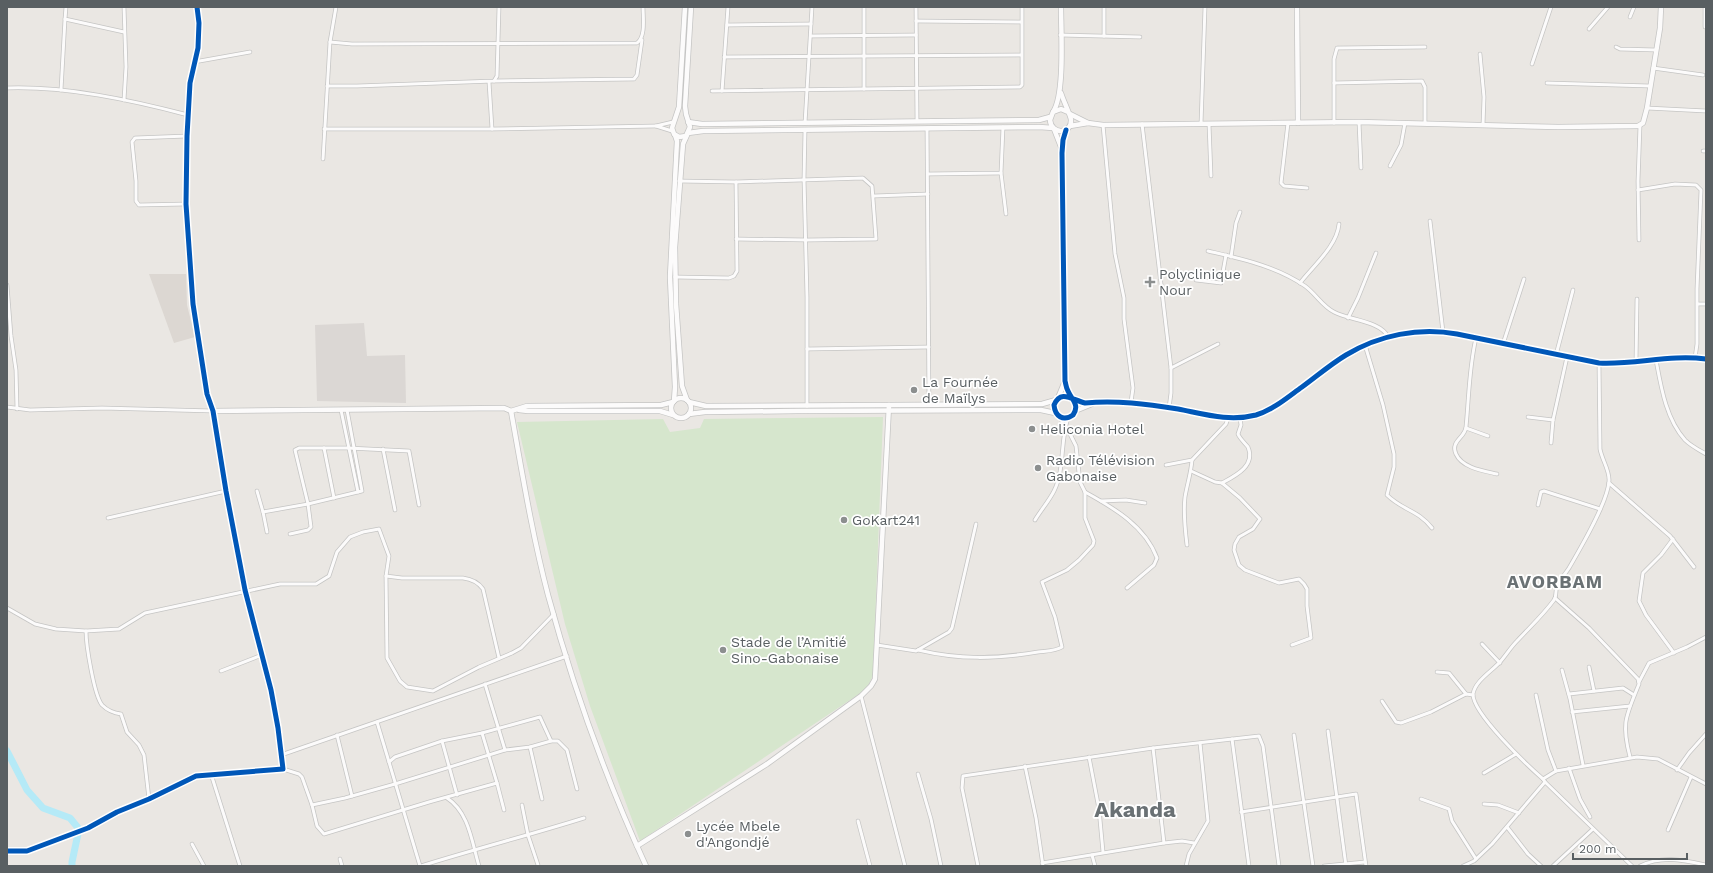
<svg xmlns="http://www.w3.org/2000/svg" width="1713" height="873" font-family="'Work Sans',sans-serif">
  <rect width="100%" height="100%" fill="#eae7e3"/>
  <polygon fill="#dbd7d4" points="364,323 367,356 405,355 406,403 317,401 315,325"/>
  <polygon fill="#dcd7d2" points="149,274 186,274 187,305 195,337 174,343"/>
  <polygon fill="#d6e6cd" points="883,417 873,675 869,684 862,692 640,841 590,706 565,624 517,422 663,419 670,432 700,428 704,419"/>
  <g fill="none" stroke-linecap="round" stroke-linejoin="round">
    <polyline stroke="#b5eaf7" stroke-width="7" points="7,751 27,790 43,808 70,818 79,829 72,862 72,866"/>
    <defs>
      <g id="street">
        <polyline points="66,7 65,19 124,32"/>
        <polyline points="124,7 126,67 124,100"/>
        <polyline points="916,7 917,121"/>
        <polyline points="1104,7 1104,36"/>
        <polyline points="1630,17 1634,7"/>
        <polyline points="916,21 1021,22"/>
        <polyline points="727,25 811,24"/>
        <polyline points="1705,27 1705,7"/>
        <polyline points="1589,29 1608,7"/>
        <polyline points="1060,35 1140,37"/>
        <polyline points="811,36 916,35"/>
        <path d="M330,42l22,2 285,-1c9,-6 6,-26 6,-36"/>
        <polyline points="1616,47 1620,49 1656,50"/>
        <polyline points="1480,54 1484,97 1483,125"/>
        <polyline points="724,57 1021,55"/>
        <polyline points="194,62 250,52"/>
        <polyline points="1532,64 1551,7"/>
        <polyline points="1653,68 1703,75"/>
        <polyline points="494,81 634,79 637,75 642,40"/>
        <polyline points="489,82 492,129"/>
        <polyline points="1334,83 1422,81 1425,87 1425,123"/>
        <polyline points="1547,83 1650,86"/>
        <polyline points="327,86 357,86 494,81 497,76 499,7"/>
        <path d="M7,88c59,-2 124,12 181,27"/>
        <polyline points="864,89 864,7"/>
        <polyline points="61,90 65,19"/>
        <polyline points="712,91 1020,87 1022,85 1022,7"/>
        <polyline points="722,91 728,7"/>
        <polyline points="1647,108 1706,111"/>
        <polyline points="1359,122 1361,168"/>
        <polyline points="805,123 812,7"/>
        <polyline points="1288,123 1281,183 1284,186 1307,188"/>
        <polyline points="1334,123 1334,59 1337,48 1425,47"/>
        <polyline points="1142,124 1171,368 1171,393 1169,408"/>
        <polyline points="1201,124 1205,7"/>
        <polyline points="1209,124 1211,176"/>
        <polyline points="1103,125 1115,254 1124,298 1124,319 1133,388 1131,402"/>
        <polyline points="927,128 929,405"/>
        <polyline points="324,129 492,129 656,126"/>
        <polyline points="805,130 804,179 807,297 807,406"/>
        <polyline points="672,131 656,126 673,122"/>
        <polyline points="1703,151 1706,151"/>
        <polyline points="323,159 330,42 336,7"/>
        <polyline points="1390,166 1401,145 1405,123"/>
        <polyline points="1001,173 1006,214"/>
        <polyline points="928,174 1001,173 1003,127"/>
        <polyline points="679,181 736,182 863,178 872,186 876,239 807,240 736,239"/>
        <polyline points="1638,190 1675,184 1696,185 1701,190 1697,289 1697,344 1695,358"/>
        <polyline points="874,196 928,194"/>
        <polyline points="186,204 139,205 136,201 136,181 132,142 135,138 187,136"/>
        <polyline points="1430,221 1443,332"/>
        <polyline points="1639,240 1638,181 1640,125"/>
        <path d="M1208,251c34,8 68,15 97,35 11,8 17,20 29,26 15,8 47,9 54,25"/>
        <polyline points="1231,257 1236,223 1240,212"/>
        <polyline points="675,277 729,278 734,276 737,271 736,182"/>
        <polyline points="1196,280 1221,283 1226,255"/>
        <path d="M1300,283c14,-18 37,-37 39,-59"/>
        <polyline points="7,285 11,336 16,370 17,409"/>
        <polyline points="1698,304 1706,304"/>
        <polyline points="1348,318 1358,298 1376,253"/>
        <path d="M1476,338c-7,29 -7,59 -10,89 -1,11 -16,14 -10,27 6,14 28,17 41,20"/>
        <polyline points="1503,344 1524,279"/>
        <path d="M1365,345l18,60 11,49v13l-7,28c15,15 31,15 45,33"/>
        <polyline points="807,349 929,347"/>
        <polyline points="1556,355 1573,290"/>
        <path d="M1656,360c5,27 10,59 29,80 6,6 14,10 21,14"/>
        <polyline points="1636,362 1637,299"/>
        <path d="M1599,363l1,86c2,11 10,22 9,32 -1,21 -29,68 -40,87 -4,6 -9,12 -12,18 -2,5 0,10 -3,14 -11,15 -24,27 -37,41 -6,6 -11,14 -17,21 -8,9 -25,19 -27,32 -1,19 55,72 70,85l13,-8 81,-14 21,2 48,25"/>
        <polyline points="1171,368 1218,344"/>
        <polyline points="7,407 30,410 102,408 213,411 226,491 245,590 271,690 278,728 283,769 196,776 149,799 117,812 88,828 27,851 7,851"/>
        <polyline points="341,410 358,492"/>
        <polyline points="1528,417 1553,420"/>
        <polyline points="1466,428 1488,436"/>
        <polyline points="1551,443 1553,420 1567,357"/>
        <polyline points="324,448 334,498"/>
        <polyline points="383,449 395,510"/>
        <polyline points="1166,465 1192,460 1226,424 1228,418"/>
        <polyline points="1191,471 1215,482 1222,483 1240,498 1260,519 1253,529 1239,537 1235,544 1234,550 1239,565 1245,570 1279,583 1299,579 1304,584 1307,589 1307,606 1311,638 1292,645"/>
        <path d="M1222,483c13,-7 34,-17 26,-36 -3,-4 -8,-8 -10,-13l3,-9 -1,-7"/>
        <polyline points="1609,483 1670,536 1694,567"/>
        <polyline points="257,491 263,512 308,504 362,491 347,410"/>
        <path d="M1085,492c29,16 60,34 72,66l-3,7 -27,23"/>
        <polyline points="1101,501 1126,500 1145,503"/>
        <polyline points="1538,505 1541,492 1544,491 1600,509"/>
        <polyline points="263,512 267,532"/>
        <polyline points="108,518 226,491"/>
        <path d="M1035,520c6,-10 14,-19 19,-29 11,-22 6,-50 14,-73"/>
        <polyline points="290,534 308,530 311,527 308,504 295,450 299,448 348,448 409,451 419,505"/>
        <polyline points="1673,539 1661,555 1643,573 1639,601 1646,615 1674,653"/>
        <path d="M1187,545c-2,-16 -4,-32 -2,-48 2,-12 6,-24 7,-37"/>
        <path d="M386,576l16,2h61c8,1 15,4 20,11l16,69"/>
        <path d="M1555,598l34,30 49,51 1,5c-13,32 -18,39 -9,73"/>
        <polyline points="7,608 35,624 56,629 86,631 119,629 145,613 280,584 316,584 329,576 337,552 350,537 363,532 379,529 389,556 386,576 387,658 400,681 407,687 433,691 479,667 512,653 521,648 554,614"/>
        <path d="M86,631c0,14 8,64 16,74 6,6 11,8 19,9l6,18 12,13 5,10 5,44"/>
        <polyline points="1482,644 1500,663"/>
        <polyline points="877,645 916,651 949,632 952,628 976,524"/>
        <path d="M918,650c42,10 78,9 120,2 8,-1 18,-1 24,-5l-7,-30 -13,-35 25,-12 12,-10 14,-15 1,-4 -9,-23v-26l-5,-10 -4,-36 -6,-12 -6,-5 -3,-11"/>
        <polyline points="1589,667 1594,691"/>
        <polyline points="1562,670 1570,699 1583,765"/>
        <polyline points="221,671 262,655"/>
        <polyline points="1437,672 1449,673 1466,694"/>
        <polyline points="1639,682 1649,663 1687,647 1706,637"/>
        <polyline points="485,684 505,750"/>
        <polyline points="1569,694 1623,688 1634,695"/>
        <polyline points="1536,695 1548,750 1556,771"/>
        <polyline points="861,696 905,866"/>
        <polyline points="1382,701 1396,722 1401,723 1431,712 1466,694 1473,695"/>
        <polyline points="1572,712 1630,706"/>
        <polyline points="377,722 389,762"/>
        <polyline points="1328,731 1346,866"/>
        <polyline points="482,733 497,783 504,810"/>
        <polyline points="337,735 352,796"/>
        <polyline points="1294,735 1313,866"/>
        <polyline points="1232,739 1249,866"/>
        <polyline points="442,741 457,795"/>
        <polyline points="530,747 542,799"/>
        <polyline points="1153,748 1164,843"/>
        <polyline points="281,755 567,656"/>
        <polyline points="1089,757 1099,809 1103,852"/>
        <polyline points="1025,766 1036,818 1043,866"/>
        <polyline points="1569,768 1580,799 1590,817"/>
        <polyline points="283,769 299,774 302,777 312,805 317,826 324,834 429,802 497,783"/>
        <polyline points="1677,770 1689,753 1706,734"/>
        <polyline points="1484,773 1516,754"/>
        <polyline points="211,774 240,866"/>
        <polyline points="918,774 931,819 941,866"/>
        <polyline points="1545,782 1632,866"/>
        <path d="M447,798c22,14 25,45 32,68"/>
        <polyline points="1421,799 1449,809 1452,821 1476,859"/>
        <polyline points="1484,804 1498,805 1519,813"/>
        <polyline points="312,805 345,798 395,784 505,750 530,747 551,741 558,741 567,750 577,789"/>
        <polyline points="522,805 528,835 538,865"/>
        <polyline points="1241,812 1356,794 1366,866"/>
        <polyline points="858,821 870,866"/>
        <polyline points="1507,827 1528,854 1541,866"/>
        <polyline points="1668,830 1691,777"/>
        <polyline points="192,844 204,866"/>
        <polyline points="1092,855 1095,866"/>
        <polyline points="340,859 342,866"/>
        <polyline points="1042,863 1164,843 1182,841 1194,843"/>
        <polyline points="420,866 389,762 395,757 442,741 482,733 540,717 551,741"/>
        <path d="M421,866c54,-17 109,-31 163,-48"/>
        <polyline points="978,866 962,788 963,776 1153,748 1259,736 1263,746 1279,866"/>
        <polyline points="1186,866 1189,854 1208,821 1200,743"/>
        <polyline points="1324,866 1365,862"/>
        <polyline points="1463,866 1474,861 1492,844 1545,782 1543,779"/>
        <polyline points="1553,866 1593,829"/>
        <path d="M1640,866c22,-11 43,-6 66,-1"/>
      </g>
      <g id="secondary">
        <polyline points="197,7 199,23 198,48 190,83 188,115 186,204 193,304 207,394 213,411 504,408 511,411 527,406 661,405 673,402"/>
        <polyline points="685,7 679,107 672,128 674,134 679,137 686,136 690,127 686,114 685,106 691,7"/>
        <polyline points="1297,7 1298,123"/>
        <path d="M1061,93c2,7 10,23 10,27 1,14 -20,15 -21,0l3,-8 8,-3 7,3"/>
        <path d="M1053,112c12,-17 8,-81 8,-105"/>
        <polyline points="1070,114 1088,123 1103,125 1359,122 1558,127 1638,126 1643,123 1647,108 1660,28 1661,7"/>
        <polyline points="688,122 702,124 1039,120 1050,117"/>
        <polyline points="1070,126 1088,123"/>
        <polyline points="1054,129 1061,147"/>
        <path d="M1066,130l-3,10 -1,13 3,228c1,3 1,7 3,10 4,9 12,14 5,24 -10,7 -18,1 -19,-10 7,-16 18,-5 31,-2 31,-3 62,1 93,6 26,5 51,13 78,6 17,-5 32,-18 46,-28 15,-11 29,-23 44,-32 33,-20 73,-28 111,-21l142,29c36,2 71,-9 107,-4"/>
        <polyline points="688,133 703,131 1039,127 1053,128"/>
        <polyline points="687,135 683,144 675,247 676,304 682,386 687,400"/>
        <circle cx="681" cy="408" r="10"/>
        <polyline points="1058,398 1065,381"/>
        <polyline points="674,401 675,387 670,277 677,141 675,135"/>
        <polyline points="689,402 706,406 1042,404 1056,400"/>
        <polyline points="519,410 528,411 660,411 673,415"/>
        <path d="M511,411c11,61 21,123 37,184 25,92 58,184 98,271"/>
        <polyline points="1075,411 1092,404"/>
        <polyline points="689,414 705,412 797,411 1041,410 1055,413"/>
        <polyline points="637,846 767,764 861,696 871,686 875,679 889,405"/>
      </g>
    </defs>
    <use href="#street" stroke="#c5c5c4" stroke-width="4.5"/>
    <use href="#secondary" stroke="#c5c5c4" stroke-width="6"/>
    <use href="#street" stroke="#fcfbfb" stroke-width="3"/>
    <use href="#secondary" stroke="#fcfbfb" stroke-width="4.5"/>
    <defs>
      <g id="cycleway">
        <path d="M1066,130l-3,10 -1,13 3,228c1,3 1,7 3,10 4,9 12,14 5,24 -10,7 -18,1 -19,-10 7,-16 18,-5 31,-2 31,-3 62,1 93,6 26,5 51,13 78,6 17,-5 32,-18 46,-28 15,-11 29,-23 44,-32 33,-20 73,-28 111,-21l142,29c36,2 71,-9 107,-4"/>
        <polyline points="7,851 27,851 88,828 117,812 149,799 196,776 283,769 278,728 271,690 245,590 226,491 213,411 207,394 193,304 186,204 187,136 190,83 198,48 199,23 197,7"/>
      </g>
    </defs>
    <use href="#cycleway" stroke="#fff" stroke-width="8"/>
    <use href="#cycleway" stroke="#0057b8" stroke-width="5"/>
  </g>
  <g fill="#8c8f8f" stroke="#fff" stroke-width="1.5">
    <path d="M1148 276h4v4h4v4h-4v4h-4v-4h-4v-4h4z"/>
    <circle cx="914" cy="390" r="4"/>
    <circle cx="1032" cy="429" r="4"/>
    <circle cx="1038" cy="468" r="4"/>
    <circle cx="844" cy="520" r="4"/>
    <circle cx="723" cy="650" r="4"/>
    <circle cx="688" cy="834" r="4"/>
  </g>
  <g text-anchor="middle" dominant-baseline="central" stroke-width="3.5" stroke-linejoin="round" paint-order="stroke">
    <g font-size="14" fill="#595f62" stroke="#fff" text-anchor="start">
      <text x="1159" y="274">Polyclinique<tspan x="1159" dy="16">Nour</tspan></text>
      <text x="922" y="382">La Fournée<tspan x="922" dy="16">de Maïlys</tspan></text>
      <text x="1040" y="429">Heliconia Hotel</text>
      <text x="1046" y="460">Radio Télévision<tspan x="1046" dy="16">Gabonaise</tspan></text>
      <text x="852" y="520">GoKart241</text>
      <text x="731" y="642">Stade de l’Amitié<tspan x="731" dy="16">Sino-Gabonaise</tspan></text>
      <text x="696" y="826">Lycée Mbele<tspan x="696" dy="16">d'Angondjé</tspan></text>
    </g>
    <g font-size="18" font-weight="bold" letter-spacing="1" fill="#6a7174" stroke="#fff">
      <text x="1555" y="581">AVORBAM</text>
    </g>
    <g font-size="22" font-weight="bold" fill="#6a7174" stroke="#fff">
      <text x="1135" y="809">Akanda</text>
    </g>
  </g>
  <rect width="1713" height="873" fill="none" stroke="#595f62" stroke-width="16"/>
  <path d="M1573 853v6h114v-6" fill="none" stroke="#595f62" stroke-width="2"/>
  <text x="1579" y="853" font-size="12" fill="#595f62" stroke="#ffffff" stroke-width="3" paint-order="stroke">200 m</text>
</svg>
